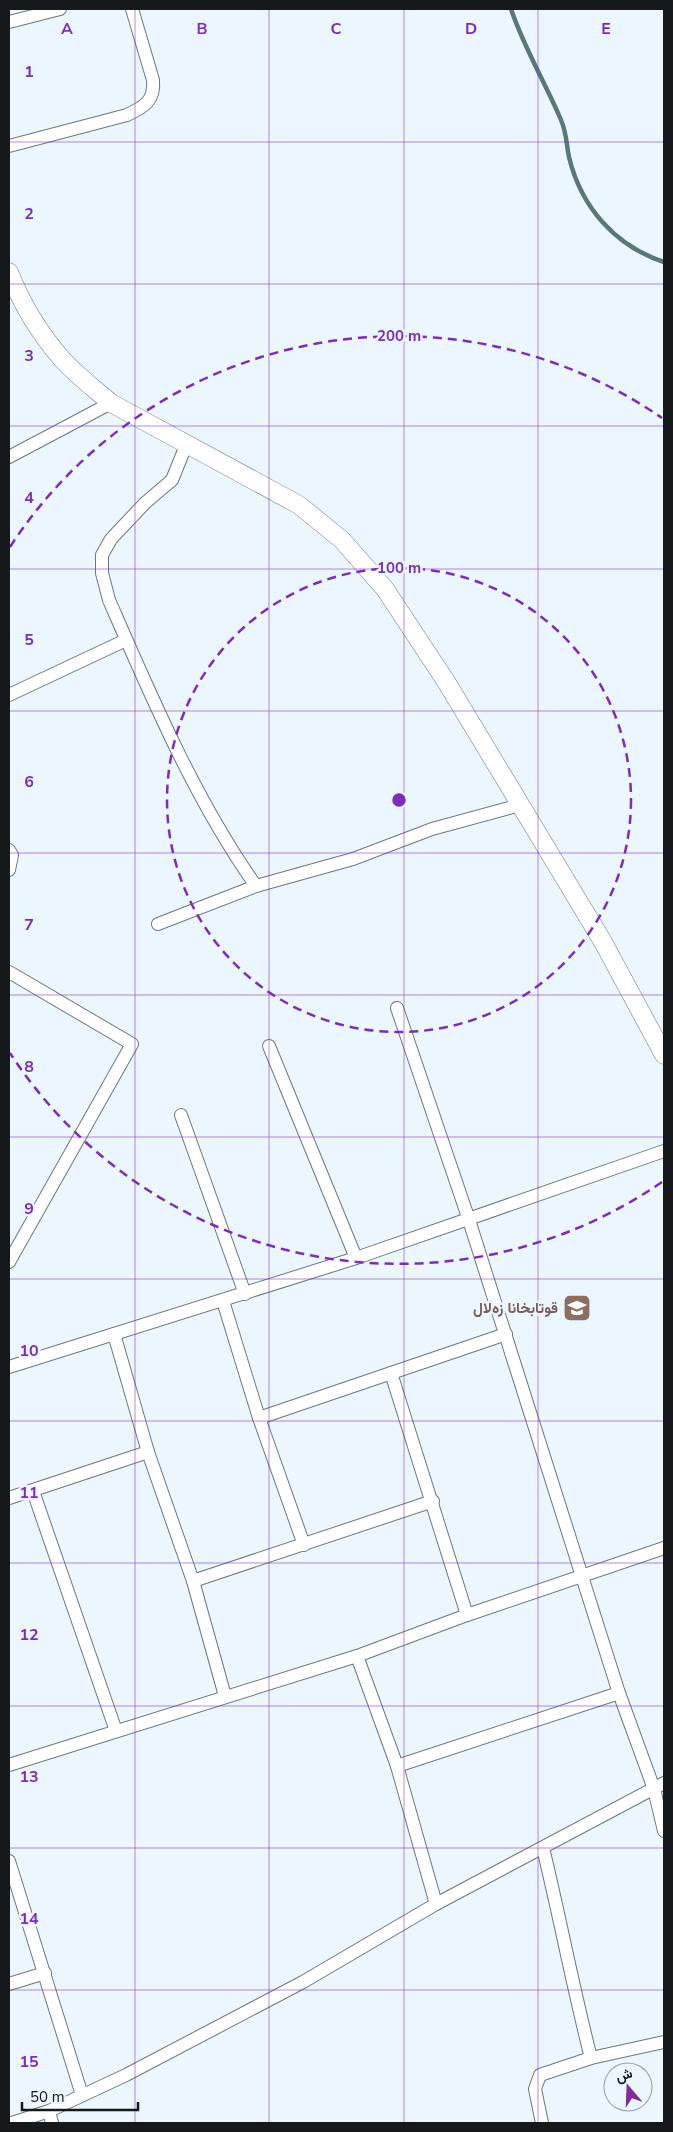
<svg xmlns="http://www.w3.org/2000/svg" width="673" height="2132" font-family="'Nunito Sans',Vazirmatn,sans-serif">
  <rect width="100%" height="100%" fill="#ecf6fe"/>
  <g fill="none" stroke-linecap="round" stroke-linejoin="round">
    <path stroke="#5a787a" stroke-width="4.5" d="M511,9c13,39 34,73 50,111 6,14 5,23 8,37 12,50 46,89 95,105"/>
    <defs>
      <g id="minor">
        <polyline points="9,22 60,9"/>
        <path d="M9,146l118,-31c17,-8 28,-14 26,-35l-21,-71"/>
        <path d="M187,443l-15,37 -27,23 -34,36 -9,16v18l7,27c42,96 86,200 147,286"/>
        <polyline points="9,457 111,403"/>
        <polyline points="9,695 126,640"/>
        <polyline points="9,850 12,855 9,870"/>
        <polyline points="158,924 256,886 353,859 432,829 520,805"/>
        <polyline points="9,972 132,1044 9,1262"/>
        <polyline points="397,1008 469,1220 619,1693 654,1789 664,1831"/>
        <polyline points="269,1046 356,1258"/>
        <polyline points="181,1115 245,1294"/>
        <polyline points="223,1301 259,1418 304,1545"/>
        <polyline points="114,1334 148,1452 193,1581 225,1696"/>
        <polyline points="9,1367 356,1258 664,1151"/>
        <polyline points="391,1373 467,1615"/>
        <polyline points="259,1418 506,1334"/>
        <polyline points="33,1491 116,1731"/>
        <polyline points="9,1498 148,1452"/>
        <polyline points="193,1581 433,1501"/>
        <polyline points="357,1656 397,1766 436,1904"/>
        <polyline points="9,1765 357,1656 467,1615 664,1548"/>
        <polyline points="397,1766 619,1693"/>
        <path d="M543,1848c17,70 30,140 48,210"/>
        <polyline points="9,1861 82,2095"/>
        <polyline points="9,1984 45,1973"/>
        <polyline points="49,2111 52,2123"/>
        <polyline points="12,2123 49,2111 126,2075 303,1982 436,1904 664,1783"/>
        <polyline points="542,2123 535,2089 540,2075 591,2058 664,2042"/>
      </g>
      <path id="secondary" d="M9,272c12,30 31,62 53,87 14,16 33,30 49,44l188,102 43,35 43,49 62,94 156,259 61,113"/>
    </defs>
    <use href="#minor" stroke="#6e777d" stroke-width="14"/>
    <use href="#secondary" stroke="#6e777d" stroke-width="19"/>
    <use href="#minor" stroke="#fff" stroke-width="12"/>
    <use href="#secondary" stroke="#fff" stroke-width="18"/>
  </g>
  <path fill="none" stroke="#7b2cbf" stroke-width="1" stroke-opacity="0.55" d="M135,9v2114M269,9v2114M404,9v2114M538,9v2114M9,142h655M9,284h655M9,426h655M9,569h655M9,711h655M9,853h655M9,995h655M9,1137h655M9,1279h655M9,1421h655M9,1563h655M9,1706h655M9,1848h655M9,1990h655"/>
  <g fill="none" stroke="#7b2cbf" stroke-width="2.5" stroke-dasharray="9 6">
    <circle cx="399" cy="800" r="232"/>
    <path d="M662 1182A464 464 0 0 1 10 1053M10 547A464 464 0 0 1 662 418"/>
  </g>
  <defs>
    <symbol id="school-square" viewBox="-11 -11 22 22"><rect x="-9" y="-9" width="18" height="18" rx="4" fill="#8d6e63" stroke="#ecf6fe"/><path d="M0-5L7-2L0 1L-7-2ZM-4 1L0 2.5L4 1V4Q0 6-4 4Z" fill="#fff"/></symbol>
  </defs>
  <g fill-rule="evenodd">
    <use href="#school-square" x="561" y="1292" width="32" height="32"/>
  </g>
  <g text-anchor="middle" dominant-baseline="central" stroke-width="5" stroke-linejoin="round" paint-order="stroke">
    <g font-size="15" font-weight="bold" fill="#785e54" stroke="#ecf6fe" text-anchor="end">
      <text x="558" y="1308">قوتابخانا زەلال</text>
    </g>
  </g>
  <g font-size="16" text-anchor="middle" font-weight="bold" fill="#7b2cbf" stroke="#ecf6fe" stroke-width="5" stroke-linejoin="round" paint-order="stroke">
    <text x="67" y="34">A</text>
    <text x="202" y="34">B</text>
    <text x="336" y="34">C</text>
    <text x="471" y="34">D</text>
    <text x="606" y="34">E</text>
    <text x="29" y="77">1</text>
    <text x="29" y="219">2</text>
    <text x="29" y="361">3</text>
    <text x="29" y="503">4</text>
    <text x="29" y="645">5</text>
    <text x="29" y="787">6</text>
    <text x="29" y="930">7</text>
    <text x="29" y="1072">8</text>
    <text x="29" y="1214">9</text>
    <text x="29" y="1356">10</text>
    <text x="29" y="1498">11</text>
    <text x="29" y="1640">12</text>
    <text x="29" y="1782">13</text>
    <text x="29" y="1924">14</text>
    <text x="29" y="2067">15</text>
  </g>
  <circle cx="399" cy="800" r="8" fill="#7b2cbf" stroke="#ecf6fe" stroke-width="2.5"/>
  <g font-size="15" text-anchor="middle" font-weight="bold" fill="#7b2cbf" stroke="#ecf6fe" stroke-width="5" stroke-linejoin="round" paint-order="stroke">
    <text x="399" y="341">200 m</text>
    <text x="399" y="573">100 m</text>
  </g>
  <rect width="673" height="2132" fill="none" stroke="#15191b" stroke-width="20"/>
  <g transform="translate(628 2087) rotate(341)"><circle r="24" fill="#ecf6fe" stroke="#969ea3"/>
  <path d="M0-4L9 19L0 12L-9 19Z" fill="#7e2d9c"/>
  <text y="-8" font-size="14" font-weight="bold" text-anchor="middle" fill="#15191b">ش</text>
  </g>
  <path d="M22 2102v8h116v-8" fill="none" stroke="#15191b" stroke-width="2.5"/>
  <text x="30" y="2102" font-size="15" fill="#15191b" stroke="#ecf6fe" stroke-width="4" paint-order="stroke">50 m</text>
</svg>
